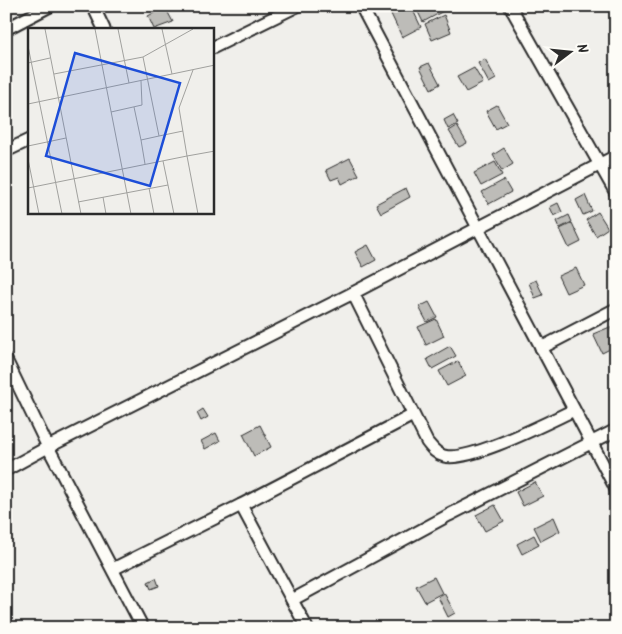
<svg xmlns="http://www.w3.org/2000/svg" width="622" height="634" font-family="Kalam,sans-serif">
  <rect width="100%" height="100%" fill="#f0efeb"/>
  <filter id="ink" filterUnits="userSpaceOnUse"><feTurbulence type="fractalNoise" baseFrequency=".02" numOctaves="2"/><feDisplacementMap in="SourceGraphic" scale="10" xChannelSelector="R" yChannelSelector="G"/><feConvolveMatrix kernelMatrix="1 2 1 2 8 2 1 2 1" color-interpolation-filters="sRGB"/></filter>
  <g filter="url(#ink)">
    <g fill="#bdbcb8" stroke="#2b2b2b">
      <polygon points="406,6 411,6 421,27 402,37 391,14"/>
      <polygon points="419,6 449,6 449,8 423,22 416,8"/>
      <polygon points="165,7 173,22 154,29 148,16"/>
      <polygon points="444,15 451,32 432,40 425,24"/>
      <polygon points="485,59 496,79 489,83 478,63"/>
      <polygon points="429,63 440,84 431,89 420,67"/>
      <polygon points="474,68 483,83 466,92 457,77"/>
      <polygon points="497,105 507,123 496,129 486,111"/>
      <polygon points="453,115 458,124 448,129 444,120"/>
      <polygon points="457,126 467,143 459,147 449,131"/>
      <polygon points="504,148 513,164 502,171 493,155"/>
      <polygon points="350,158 359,175 342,184 339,177 331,180 326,170"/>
      <polygon points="495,162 502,175 481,186 474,173"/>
      <polygon points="504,180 511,192 489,204 482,192"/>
      <polygon points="406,188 410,197 381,213 376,204"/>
      <polygon points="585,195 592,211 583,215 576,200"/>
      <polygon points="558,203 562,212 554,216 550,207"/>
      <polygon points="598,212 608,228 596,236 586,220"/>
      <polygon points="569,215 572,222 560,228 557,221"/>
      <polygon points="572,223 581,242 569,248 560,229"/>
      <polygon points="368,245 376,260 363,267 355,252"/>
      <polygon points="576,268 584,285 566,293 558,276"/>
      <polygon points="536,280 543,295 535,298 529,283"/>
      <polygon points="429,302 437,317 427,322 419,307"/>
      <polygon points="436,319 444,336 426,345 418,327"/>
      <polygon points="610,327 616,339 616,346 602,353 593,334"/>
      <polygon points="450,346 456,356 432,369 427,359"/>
      <polygon points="458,361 466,376 447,386 439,371"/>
      <polygon points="203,409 208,417 201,421 197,413"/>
      <polygon points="260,425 271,447 254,456 243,434"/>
      <polygon points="216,433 220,441 205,449 201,441"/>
      <polygon points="535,482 543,496 523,506 516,492"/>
      <polygon points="495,505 504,521 485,531 476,515"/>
      <polygon points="554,517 560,531 541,541 534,527"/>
      <polygon points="534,535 539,545 522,554 517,544"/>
      <polygon points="434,577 442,593 425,602 416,586"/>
      <polygon points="156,578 159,586 151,589 148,582"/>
      <polygon points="444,593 455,613 448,617 438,597"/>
    </g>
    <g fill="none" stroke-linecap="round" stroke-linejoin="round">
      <defs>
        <g id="street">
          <polyline points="93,6 104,29"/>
          <polyline points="361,6 616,489"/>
          <polyline points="510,6 616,193"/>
          <polyline points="6,29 50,6"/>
          <polyline points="212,48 297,6"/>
          <polyline points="6,151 29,140"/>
          <path d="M353,293l74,149c5,6 9,12 17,14 25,7 104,-34 130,-46"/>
          <polyline points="541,348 616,309"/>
          <polyline points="6,360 48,447 143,628"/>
          <polyline points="6,470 48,447 353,293 616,156"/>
          <polyline points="113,569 241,505"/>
          <polyline points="292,600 241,505 413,415"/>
          <polyline points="307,628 292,600 449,515 616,430"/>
        </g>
      </defs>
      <use href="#street" stroke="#2b2b2b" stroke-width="15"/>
      <use href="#street" stroke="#fdfcf7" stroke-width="11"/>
    </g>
  </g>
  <g transform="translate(28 28)">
    <rect width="186" height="186" fill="#f0efeb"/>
    <path fill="none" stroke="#a1a19e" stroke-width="1" d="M17,1l36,185M67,1l36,185M90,1l11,54M0,18l34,168M115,29l16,79 24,-5M0,35l22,-5M26,46l89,-17 50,-28M144,46l43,-9M0,76l144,-30 -10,-45M106,79l7,33 18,-4M83,84l31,-7 -1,-24M113,112l4,24M0,118l38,-8M0,131l11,55M135,133l11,53M0,160l159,-32 -8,-48 14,-38M121,160l5,26M75,169l3,17M50,174l90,-17M170,186l-11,-58 28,-5"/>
    <path fill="#1d4ed8" fill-opacity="0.15" stroke="#1d4ed8" stroke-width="2.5" d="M47,25l105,30 -30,103 -104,-30z"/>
    <rect width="186" height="186" fill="none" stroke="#2b2b2b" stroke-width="2.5"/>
  </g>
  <rect width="622" height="634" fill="none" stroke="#fdfcf7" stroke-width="25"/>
  <rect x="12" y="12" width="597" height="609" fill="none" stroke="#2b2b2b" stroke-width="2" filter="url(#ink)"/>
  <g transform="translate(570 52) rotate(74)" stroke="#fdfcf7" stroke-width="4" paint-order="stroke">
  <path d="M0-4L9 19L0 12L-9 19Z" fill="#2b2b2b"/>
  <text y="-8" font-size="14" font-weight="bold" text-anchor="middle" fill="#2b2b2b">N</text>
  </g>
</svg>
